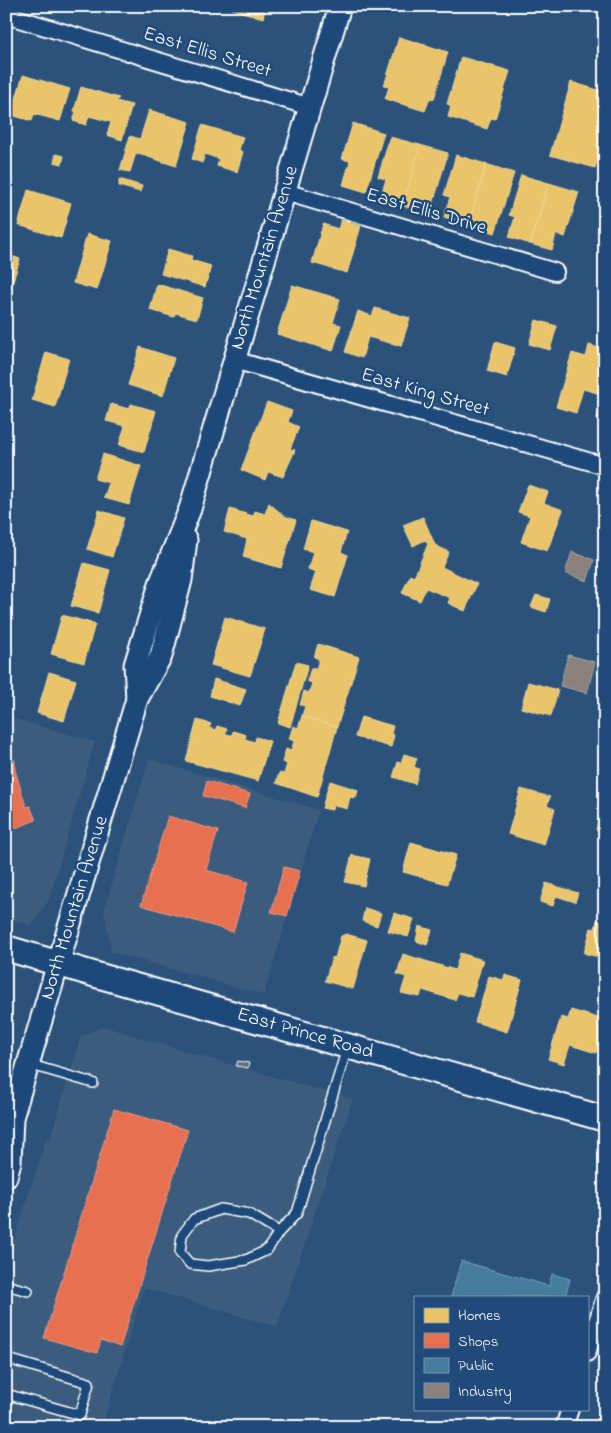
<svg xmlns="http://www.w3.org/2000/svg" width="611" height="1433" font-family="'Indie Flower',sans-serif">
  <rect width="100%" height="100%" fill="#2b527b"/>
  <filter id="ink" filterUnits="userSpaceOnUse"><feTurbulence type="fractalNoise" baseFrequency=".02" numOctaves="2"/><feDisplacementMap in="SourceGraphic" scale="10" xChannelSelector="R" yChannelSelector="G"/><feConvolveMatrix kernelMatrix="1 2 1 2 8 2 1 2 1" color-interpolation-filters="sRGB"/></filter>
  <g filter="url(#ink)">
    <g fill="#3a5b7c">
      <polygon points="6,716 95,742 49,900 31,926 6,918"/>
      <polygon points="149,759 319,810 264,995 111,952 104,910"/>
      <polygon points="103,1026 211,1059 353,1099 277,1327 144,1288 102,1427 6,1427 6,1282 15,1252 11,1251 46,1138 50,1139 81,1036"/>
    </g>
    <g fill="#e9c46a" stroke="#f0d697">
      <polygon points="233,6 266,6 263,18 232,9"/>
      <polygon points="399,37 448,52 434,99 430,98 425,111 385,99 389,87 384,86"/>
      <polygon points="461,57 510,71 495,119 491,118 487,129 448,117 451,106 447,104"/>
      <polygon points="6,68 12,69 6,89"/>
      <polygon points="23,75 70,89 60,121 34,114 32,121 11,115"/>
      <polygon points="571,82 605,92 605,137 595,168 550,155"/>
      <polygon points="81,87 119,98 116,101 132,105 122,140 107,135 111,122 89,116 86,125 73,121 76,112 74,111"/>
      <polygon points="149,110 190,122 176,166 136,153 130,172 120,170 130,136 140,139"/>
      <polygon points="353,123 384,133 366,192 343,185 350,161 342,159"/>
      <polygon points="202,125 243,137 239,150 243,152 237,172 217,166 219,159 205,154 202,163 192,159"/>
      <polygon points="390,137 420,145 403,206 380,199 386,179 378,177"/>
      <polygon points="420,145 448,153 430,214 403,206"/>
      <polygon points="56,154 64,156 62,164 54,162"/>
      <polygon points="456,155 486,164 469,225 444,217 450,197 444,195"/>
      <polygon points="486,164 514,173 495,233 469,225"/>
      <polygon points="521,175 549,183 530,244 509,237 515,217 509,215"/>
      <polygon points="119,179 142,186 140,192 119,186"/>
      <polygon points="549,183 579,192 565,237 556,234 552,250 530,244"/>
      <polygon points="28,190 71,203 61,238 18,225"/>
      <polygon points="341,220 361,226 347,273 312,263 323,224 338,229"/>
      <polygon points="87,234 112,241 97,290 73,283"/>
      <polygon points="168,249 192,256 191,260 211,266 205,287 161,274"/>
      <polygon points="6,254 20,259 9,294 6,293"/>
      <polygon points="157,284 203,298 197,319 175,313 174,317 150,310"/>
      <polygon points="292,285 340,299 333,323 341,325 333,351 277,334"/>
      <polygon points="375,308 410,318 401,346 368,337 362,358 345,352 358,311 372,316"/>
      <polygon points="536,320 557,326 550,350 529,344"/>
      <polygon points="495,342 515,348 507,377 487,371"/>
      <polygon points="589,345 605,350 605,428 600,427 602,419 597,418 604,395 583,389 576,413 556,407 572,353 586,357"/>
      <polygon points="140,347 174,358 163,396 128,385"/>
      <polygon points="46,352 69,359 55,407 32,400"/>
      <polygon points="267,402 292,411 288,422 299,427 290,449 295,450 283,477 268,472 265,480 241,470"/>
      <polygon points="111,404 129,409 131,404 156,411 144,452 119,445 125,426 106,421"/>
      <polygon points="103,454 141,466 129,505 104,498 109,483 95,479"/>
      <polygon points="528,485 548,492 544,503 563,510 547,551 521,542 530,516 518,512"/>
      <polygon points="269,503 284,516 296,520 281,568 243,557 247,539 224,532 230,509 253,516 255,511 265,514"/>
      <polygon points="99,510 124,518 112,557 87,549"/>
      <polygon points="423,517 435,545 449,552 442,567 477,584 465,611 448,603 450,598 426,588 420,601 402,593 410,575 414,577 428,544 425,540 413,546 403,525"/>
      <polygon points="311,521 347,532 341,552 348,555 335,597 310,590 316,572 308,569 313,552 303,549"/>
      <polygon points="84,563 110,570 98,613 71,606"/>
      <polygon points="536,595 550,599 546,612 531,607"/>
      <polygon points="62,615 95,624 84,663 51,654"/>
      <polygon points="225,617 265,629 250,676 211,665"/>
      <polygon points="318,644 359,657 337,727 302,716 305,706 300,705 304,691 309,693 312,683 307,681 311,668 316,669 319,659 314,657"/>
      <polygon points="296,662 308,665 290,727 278,723"/>
      <polygon points="49,672 76,680 64,721 37,713"/>
      <polygon points="214,679 246,689 240,706 210,696"/>
      <polygon points="528,682 558,690 551,716 521,708"/>
      <polygon points="302,716 337,727 317,797 276,783 279,773 284,774 287,764 282,762 286,749 291,751 294,741 289,739 293,726 298,728"/>
      <polygon points="361,717 393,726 391,734 394,735 391,747 355,737"/>
      <polygon points="197,720 211,724 209,728 215,730 217,726 227,729 225,734 232,735 233,731 246,735 245,739 255,742 256,737 270,741 258,781 186,761"/>
      <polygon points="404,754 417,758 414,767 419,769 415,784 393,777 398,762 401,763"/>
      <polygon points="330,781 358,790 356,798 350,797 347,809 333,805 332,810 322,808"/>
      <polygon points="521,789 550,797 547,806 555,809 544,845 508,834"/>
      <polygon points="600,812 605,814 605,833 596,830"/>
      <polygon points="411,842 456,855 447,884 403,872"/>
      <polygon points="352,855 370,859 364,886 345,882"/>
      <polygon points="546,883 578,893 575,902 556,896 553,906 540,902"/>
      <polygon points="365,908 381,913 377,926 362,921"/>
      <polygon points="394,913 414,919 408,937 388,931"/>
      <polygon points="597,920 605,923 605,959 584,953 591,928 595,929"/>
      <polygon points="419,926 432,930 427,945 416,941"/>
      <polygon points="346,934 367,940 353,989 325,981 332,957 335,958 341,936"/>
      <polygon points="460,953 483,960 472,997 458,993 455,1000 422,990 420,997 401,993 406,977 397,974 403,954 455,970"/>
      <polygon points="505,975 522,980 507,1032 475,1022 489,976 503,980"/>
      <polygon points="571,1010 605,1020 605,1026 596,1053 570,1045 564,1064 548,1059 561,1017 568,1019"/>
    </g>
    <g fill="#e76f51" stroke="#ee9a85">
      <polygon points="15,760 15,770 26,807 30,806 36,820 18,827 6,828 6,761"/>
      <polygon points="207,781 250,794 245,808 203,796"/>
      <polygon points="168,816 218,831 206,870 248,882 233,932 141,905"/>
      <polygon points="284,867 300,871 287,916 271,912"/>
      <polygon points="114,1109 188,1130 120,1347 101,1340 97,1353 44,1338"/>
    </g>
    <polygon fill="#457b9d" stroke="#7da3ba" points="461,1261 549,1286 552,1274 570,1279 565,1297 451,1297"/>
    <g fill="#8a817c" stroke="#ada7a3">
      <polygon points="572,552 594,560 587,581 565,573"/>
      <polygon points="568,655 595,662 587,693 560,686"/>
    </g>
    <polygon fill="#5d707f" stroke="#fff" points="238,1061 249,1063 248,1068 236,1066"/>
    <g fill="none" stroke-linecap="round" stroke-linejoin="round">
      <defs>
        <g id="service">
          <polyline points="28,1064 93,1083"/>
          <polyline points="279,1232 249,1214 221,1209 194,1219 182,1235 180,1253 190,1264 208,1266 246,1260 267,1250 279,1232 297,1213 347,1048"/>
          <polyline points="6,1285 28,1291"/>
          <polyline points="6,1394 80,1415 89,1383 8,1359"/>
        </g>
        <g id="minor">
          <polyline points="6,15 310,107"/>
          <polyline points="285,192 555,272"/>
          <polyline points="234,360 605,466"/>
          <polyline points="587,1353 605,1297"/>
          <polyline points="564,1427 570,1409"/>
        </g>
        <g id="tertiary">
          <polyline points="137,699 135,665 160,584 190,509 340,6"/>
          <polyline points="6,1177 10,1162 12,1118 137,699 161,656 181,580 186,540"/>
        </g>
        <polyline id="secondary" points="6,948 93,974 605,1119"/>
      </defs>
      <use href="#service" stroke="#fff" stroke-width="12"/>
      <use href="#minor" stroke="#fff" stroke-width="20"/>
      <use href="#tertiary" stroke="#fff" stroke-width="25"/>
      <use href="#secondary" stroke="#fff" stroke-width="28"/>
      <use href="#service" stroke="#1f4a7a" stroke-width="9"/>
      <use href="#minor" stroke="#1f4a7a" stroke-width="16"/>
      <use href="#tertiary" stroke="#1f4a7a" stroke-width="21"/>
      <use href="#secondary" stroke="#1f4a7a" stroke-width="24"/>
    </g>
  </g>
  <g text-anchor="middle" dominant-baseline="central" stroke-width="5" stroke-linejoin="round" paint-order="stroke">
    <g font-size="20" fill="#fff" stroke="#1f4a7a">
      <text transform="translate(207 53) rotate(17)">East Ellis Street</text>
      <text transform="translate(426 212) rotate(16)">East Ellis Drive</text>
      <text transform="translate(265 258) rotate(-73)">North Mountain Avenue</text>
      <text transform="translate(425 393) rotate(16)">East King Street</text>
      <text transform="translate(75 908) rotate(-73)">North Mountain Avenue</text>
      <text transform="translate(305 1034) rotate(16)">East Prince Road</text>
    </g>
  </g>
  <rect width="611" height="1433" fill="none" stroke="#1f4a7a" stroke-width="25"/>
  <rect x="12" y="12" width="586" height="1408" fill="none" stroke="#fff" stroke-width="2" filter="url(#ink)"/>
  <rect x="414" y="1296" width="175" height="115" fill="#1f4a7a" stroke="#7992af"/>
  <rect x="424" y="1308" width="25" height="15" fill="#e9c46a" stroke="#7992af"/>
  <text x="458" y="1320" font-size="15" fill="#ffffff">Homes</text>
  <rect x="424" y="1333" width="25" height="15" fill="#e76f51" stroke="#7992af"/>
  <text x="458" y="1346" font-size="15" fill="#ffffff">Shops</text>
  <rect x="424" y="1358" width="25" height="15" fill="#457b9d" stroke="#7992af"/>
  <text x="458" y="1370" font-size="15" fill="#ffffff">Public</text>
  <rect x="424" y="1383" width="25" height="15" fill="#8a817c" stroke="#7992af"/>
  <text x="458" y="1396" font-size="15" fill="#ffffff">Industry</text>
</svg>
